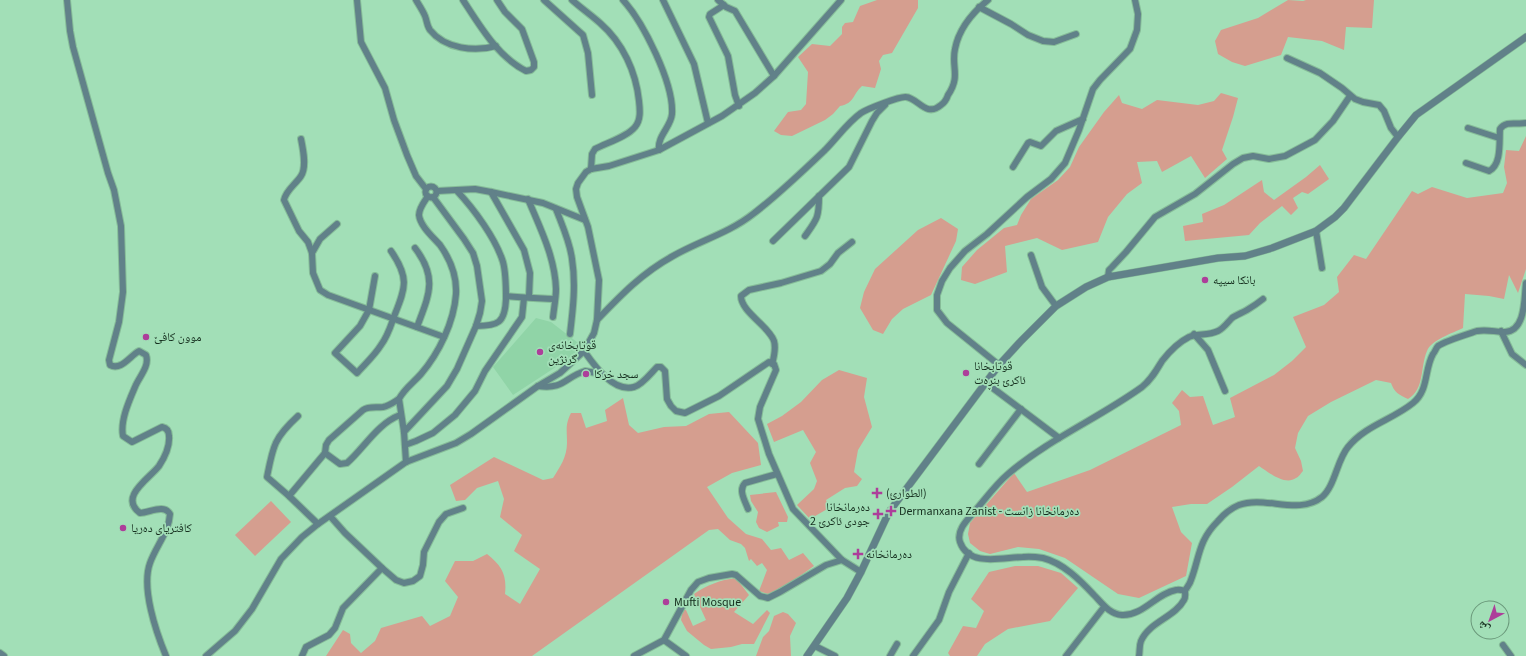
<svg xmlns="http://www.w3.org/2000/svg" width="1526" height="656" font-family="'Source Sans 3','Noto Naskh Arabic',sans-serif">
  <rect width="100%" height="100%" fill="#a2dfb7"/>
  <polygon fill="#90d4a7" points="536,318 551,322 582,346 568,359 513,395 493,367"/>
  <g fill="#d59e8f">
    <path d="M877,0h41v8l-26,45 -9,2 -4,6 2,8 -6,19 -13,-2c-10,9 -7,17 -22,20l-7,8 -8,6 -33,16 -11,-1 -7,-4 14,-19 13,-2 5,-6 2,-32 -10,-15 14,-13 18,2 12,-12v-7l3,-4 8,-1 7,-16z"/>
    <polygon points="1288,0 1303,1 1306,0 1374,0 1372,28 1346,27 1344,50 1322,41 1288,37 1281,55 1245,66 1232,62 1218,54 1215,41 1221,30 1258,18"/>
    <polygon points="1221,93 1238,98 1233,117 1222,150 1227,159 1205,178 1191,156 1162,172 1157,161 1137,162 1142,183 1127,194 1108,217 1098,242 1062,250 1037,238 1005,246 1007,272 975,284 961,280 962,267 977,250 1004,228 1017,225 1021,215 1031,199 1058,180 1070,167 1079,147 1104,112 1119,95 1122,103 1142,109 1157,100 1198,105 1214,101"/>
    <path d="M1526,136v133l-8,24 -9,-18 -5,24 -15,-3 -24,-2 -2,34c-10,5 -32,12 -36,23 -7,16 -2,38 -19,48 -9,-4 -14,-7 -17,-16l-15,-3 -45,22 -23,14 -10,17 -3,15 6,13 2,10c-2,2 -4,6 -7,7 -11,8 -28,-6 -37,-12l-27,21 -25,17h-16l-19,3 9,25 11,11 -6,33 -47,22 -21,-4 -53,-36 -26,-9 -21,-2 -28,7 -10,-3 -10,-8 -2,-9 2,-11 44,-50 13,19 63,-22 91,-45 -2,-14 -7,-8 10,-13 8,7 13,-1 10,29 22,-8 -5,-19 44,-23 18,-14 14,-14 -13,-30 31,-12 15,-13 -2,-15 17,-22 12,4 46,-68 6,3 14,-7 35,11 36,-5 4,-10 -3,-16 2,-17 13,1z"/>
    <polygon points="1320,165 1329,179 1308,194 1302,192 1293,198 1298,208 1291,215 1282,206 1260,223 1249,235 1185,241 1183,226 1203,222 1202,214 1224,205 1262,180 1264,192 1274,200 1306,177"/>
    <polygon points="941,218 958,229 956,241 931,295 903,309 892,319 883,334 873,330 860,308 864,292 875,269 918,230"/>
    <polygon points="839,370 867,378 864,397 872,427 858,450 854,472 862,479 857,486 845,488 826,500 829,508 810,519 797,505 814,489 817,481 810,463 816,452 803,430 774,442 767,424 782,416 801,402 822,380"/>
    <path d="M623,398l6,27 9,8 26,-6 22,-1 23,-12 20,-2 29,31 3,22 -29,8 -25,14 21,31 18,16 16,5 9,11 10,-2 8,12 14,-7 11,13 -34,24 -12,4 -9,-3 8,-21 -5,-7 -5,3 -6,-7 -2,2 -4,-13 -4,-4 -11,-4 -12,-11 -9,1 -177,126h-206l17,-26 7,4 1,9 10,10 14,-12 6,-13 41,-12 8,10 20,-10 8,-19 -13,-16 10,-20h18l14,-7c15,12 20,21 18,40l15,10 20,-35 -26,-18 8,-16 -22,-18 4,-18 -6,-18 -21,7 -12,12 -9,1 -6,-16 44,-28 49,23 10,-2c7,-11 14,-21 14,-35 0,-13 -2,-18 4,-30h10l5,15 21,-7 -2,-11z"/>
    <polygon points="776,492 788,517 787,522 778,522 779,526 767,532 759,528 756,522 758,512 751,501 750,495"/>
    <polygon points="271,501 291,522 255,556 235,535"/>
    <polygon points="1015,566 1038,566 1061,573 1078,588 1050,621 1008,629 985,644 977,656 950,656 948,653 963,626 976,628 984,611 971,599 989,572"/>
    <path d="M736,578l13,17 -15,17 19,12 14,-14 3,3 -16,31h-12l-11,3 -20,2 -7,-4 -17,-14 -6,-11 2,-11 3,1 7,16 13,-6 -12,-26c13,-9 26,-14 42,-16z"/>
    <polygon points="783,612 788,614 796,623 790,636 791,656 756,656 763,637 769,631 774,616"/>
  </g>
  <g fill="none" stroke-linecap="round" stroke-linejoin="round">
    <defs>
      <g id="minor">
        <path d="M67,0l3,31 3,16 35,126 6,17 7,36 2,66 -4,30 -10,38 1,5c11,6 20,-9 29,-14l7,4c4,11 -7,22 -11,32 -6,14 -15,34 -12,49l9,6 30,-15c5,1 7,4 7,9 1,11 -4,21 -10,30 -9,12 -41,31 -19,47 11,-1 24,-9 30,1 -1,18 -14,32 -20,49 -9,25 6,69 16,93"/>
        <polyline points="357,0 361,42 385,88 394,120 407,155 416,176 426,189"/>
        <path d="M416,0c3,5 7,11 9,16 2,5 2,10 5,14 15,19 45,22 66,16"/>
        <path d="M463,0c17,26 35,57 63,71l5,-1 3,-3v-5l-12,-33 -17,-17 -8,-12"/>
        <polyline points="544,0 583,35 588,53 592,95"/>
        <path d="M572,0c9,8 19,15 28,23 23,20 36,49 39,78 1,9 2,19 -4,26 -8,10 -29,16 -40,22l-3,5 -1,15"/>
        <path d="M623,0c20,22 51,83 49,114 -1,13 -15,22 -13,36"/>
        <polyline points="663,0 694,64 708,123"/>
        <polyline points="718,0 726,7 735,11 774,76"/>
        <polyline points="724,5 710,14 709,17 728,56 735,95 739,106"/>
        <polyline points="979,7 1011,24 1028,35 1043,41 1054,42 1076,34"/>
        <polyline points="1287,58 1320,73 1342,88 1355,99 1363,102 1379,105 1384,111 1391,128 1398,137"/>
        <polyline points="1468,128 1499,138"/>
        <path d="M301,139c2,10 6,28 0,37 -6,9 -15,14 -17,24l15,31 9,11 4,11 1,20 7,17 8,5 116,42"/>
        <path d="M1466,163l23,8c13,-6 10,-30 11,-42 6,-9 17,-4 26,-6"/>
        <polyline points="1013,167 1028,143 1030,142 1041,146 1056,131 1083,119"/>
        <circle cx="431" cy="192" r="5.5"/>
        <polyline points="437,191 475,189 491,192 543,203 585,220"/>
        <path d="M457,191c17,18 39,48 46,71 3,11 3,26 3,37 -1,24 -8,27 -30,27"/>
        <polyline points="491,192 524,250 530,273 529,297"/>
        <path d="M528,199c12,29 27,58 28,90 0,9 -2,19 -3,28"/>
        <path d="M556,209c6,16 14,33 16,50 4,25 1,50 -2,75"/>
        <polyline points="1316,231 1322,268"/>
        <path d="M805,236c12,-17 14,-18 14,-40"/>
        <polyline points="773,241 849,167 872,121 877,113 885,105"/>
        <path d="M415,248c23,30 14,47 2,79"/>
        <polyline points="312,253 320,239 337,224"/>
        <polyline points="1031,255 1042,287 1056,306"/>
        <path d="M375,276l-6,34 -9,16 -25,27 22,20c8,-9 18,-18 24,-28 7,-9 10,-20 14,-31 11,-27 14,-37 -4,-63"/>
        <polyline points="1108,277 1109,270 1112,267 1126,252 1155,217 1195,194 1233,164 1243,158 1253,156 1269,159 1285,156 1315,140 1333,121 1350,96"/>
        <path d="M506,296c16,2 32,2 48,3"/>
        <path d="M597,320c24,-25 45,-47 76,-64 26,-15 56,-23 80,-42 25,-19 49,-42 72,-64 12,-12 22,-27 36,-37 6,-4 39,-17 45,-16 12,1 20,21 35,8 3,-2 6,-7 7,-10 13,-19 3,-28 7,-46 4,-21 17,-36 33,-49"/>
        <polyline points="1501,331 1512,354 1526,365"/>
        <polyline points="1194,334 1208,350 1225,391"/>
        <path d="M584,351c10,14 29,42 50,36 8,-2 17,-14 23,-20h4l4,4 2,28 4,7 5,5 9,2 34,-17 50,-34 5,2 2,6 -16,37 -2,12 11,35 24,55 49,51 19,12"/>
        <path d="M772,364c2,-7 4,-16 2,-23 -5,-15 -33,-29 -33,-45l8,-6 32,-7 40,-12 9,-7 8,-11 14,-11"/>
        <polyline points="999,365 947,323 937,310 937,295 942,281 950,268 965,251 987,234 1027,197 1051,179 1065,163 1079,130 1093,89 1100,80 1130,49 1137,30 1138,14 1135,0"/>
        <polyline points="986,383 1059,438"/>
        <path d="M538,386c26,4 27,-9 47,-15l17,3"/>
        <path d="M298,416c-24,22 -25,30 -31,61l22,19 29,28"/>
        <polyline points="404,432 447,386 457,369 476,326 480,313 482,301 477,266 473,253 464,239 433,197"/>
        <polyline points="405,445 416,441 433,433 455,415 475,391 485,371 522,317 524,298"/>
        <path d="M325,453l15,11 7,-1c18,-16 30,-39 53,-48"/>
        <path d="M406,462l-2,-30 -5,-33c5,-10 14,-16 22,-25 18,-21 33,-52 35,-80 1,-18 -6,-35 -16,-49 -7,-8 -20,-19 -21,-30 0,-7 5,-13 9,-19"/>
        <polyline points="979,464 1021,409"/>
        <path d="M289,496l36,-43 1,-8 3,-5 34,-30c6,-4 13,-2 20,-3 6,-1 11,-5 16,-8"/>
        <path d="M748,509c-3,-8 -10,-19 -3,-26l32,-9"/>
        <polyline points="330,516 345,533 382,568 396,580 404,583 413,581 420,576 423,565 424,552 439,522 446,514 463,508"/>
        <path d="M1185,591c-3,-1 -6,-2 -9,-1 -19,3 -33,26 -54,25 -13,-1 -20,-12 -28,-20 -14,-15 -31,-32 -51,-37 -6,-1 -13,-2 -20,-1 -19,0 -54,11 -63,-15 -4,-12 8,-23 15,-31 11,-13 21,-27 33,-37 41,-35 91,-56 134,-87 9,-7 14,-16 20,-26 7,-9 17,-19 27,-24 7,-4 19,-1 29,-6 6,-3 9,-8 14,-13 4,-3 10,-5 15,-8 5,-3 11,-7 16,-11"/>
        <polyline points="664,640 686,656"/>
        <polyline points="1503,645 1511,656"/>
        <polyline points="815,646 835,656"/>
        <polyline points="0,653 4,656"/>
        <polyline points="206,656 235,631 252,609 281,559 302,537 318,524 406,462 456,443 471,434 538,386 560,373 584,351 594,333 597,320 599,280 588,227 577,197 576,189 578,183 586,172 591,169 609,166 659,150 722,116 755,93 774,76 841,0"/>
        <polyline points="302,656 306,647 329,635 335,628 343,608 382,568"/>
        <polyline points="634,656 664,640 691,590 698,582 709,578 732,574 736,575 760,596 768,598 780,592 826,565 842,560"/>
        <polyline points="890,656 897,644"/>
        <polyline points="913,656 939,620 949,592 969,553"/>
        <polyline points="1066,656 1104,607"/>
        <path d="M1139,656c1,-5 0,-10 2,-15 8,-19 34,-24 43,-41 2,-3 1,-6 1,-9 2,-4 5,-7 6,-11 9,-24 7,-39 27,-59 6,-7 13,-13 21,-16 26,-10 59,11 83,-8 13,-11 15,-37 26,-50 18,-22 44,-27 65,-44 16,-13 11,-33 20,-49 2,-2 3,-6 5,-8 7,-5 30,-12 39,-15 10,-2 18,1 28,1 21,-1 19,-34 21,-49"/>
      </g>
      <polyline id="tertiary" points="807,656 847,598 861,572 889,512 999,365 1021,341 1056,306 1086,287 1108,277 1218,258 1245,256 1272,248 1316,231 1335,217 1344,208 1398,137 1416,115 1526,37"/>
    </defs>
    <use href="#minor" stroke="#86bc98" stroke-width="8"/>
    <use href="#tertiary" stroke="#86bc98" stroke-width="8"/>
    <use href="#minor" stroke="#618189" stroke-width="6"/>
    <use href="#tertiary" stroke="#618189" stroke-width="7"/>
  </g>
  <g fill="#ad3e9a" stroke="#a2dfb7" stroke-width="1.5">
    <circle cx="1205" cy="280" r="4"/>
    <circle cx="146" cy="337" r="4"/>
    <circle cx="540" cy="352" r="4"/>
    <circle cx="966" cy="373" r="4"/>
    <circle cx="586" cy="374" r="4"/>
    <path d="M875 487h4v4h4v4h-4v4h-4v-4h-4v-4h4z"/>
    <path d="M889 505h4v4h4v4h-4v4h-4v-4h-4v-4h4z"/>
    <path d="M876 508h4v4h4v4h-4v4h-4v-4h-4v-4h4z"/>
    <circle cx="123" cy="528" r="4"/>
    <path d="M856 548h4v4h4v4h-4v4h-4v-4h-4v-4h4z"/>
    <circle cx="666" cy="602" r="4"/>
  </g>
  <g text-anchor="middle" dominant-baseline="central" stroke-width="3.5" stroke-linejoin="round" paint-order="stroke">
    <g font-size="12" fill="#152e1e" stroke="#a2dfb7" text-anchor="start">
      <text x="1213" y="280">بانکا سیپە</text>
      <text x="154" y="337">موون کافێ</text>
      <text x="548" y="345">قوتابخانەی<tspan x="548" dy="14">گرنژین</tspan></text>
      <text x="974" y="366">قوتابخانا<tspan x="974" dy="14">ئاکرێ بنڕەت</tspan></text>
      <text x="594" y="374">سجد خركا</text>
      <text x="886" y="493">(الطوارئ)</text>
      <text x="870" y="507" text-anchor="end">دەرمانخانا<tspan x="870" dy="14">جودی ئاکرێ 2</tspan></text>
      <text x="899" y="511">Dermanxana Zanist - ده‌رمانخانا زانست</text>
      <text x="131" y="528">کافتریای دەریا</text>
      <text x="866" y="554">دەرمانخانە</text>
      <text x="674" y="602">Mufti Mosque</text>
    </g>
  </g>
  <g transform="translate(1490 620) rotate(221)"><circle r="19" fill="#a2dfb7" stroke="#6a987a"/>
  <path d="M0-3L7 15L0 10L-7 15Z" fill="#ad3e9a"/>
  <text y="-6" font-size="11" font-weight="bold" text-anchor="middle" fill="#152e1e">ش</text>
  </g>
</svg>
